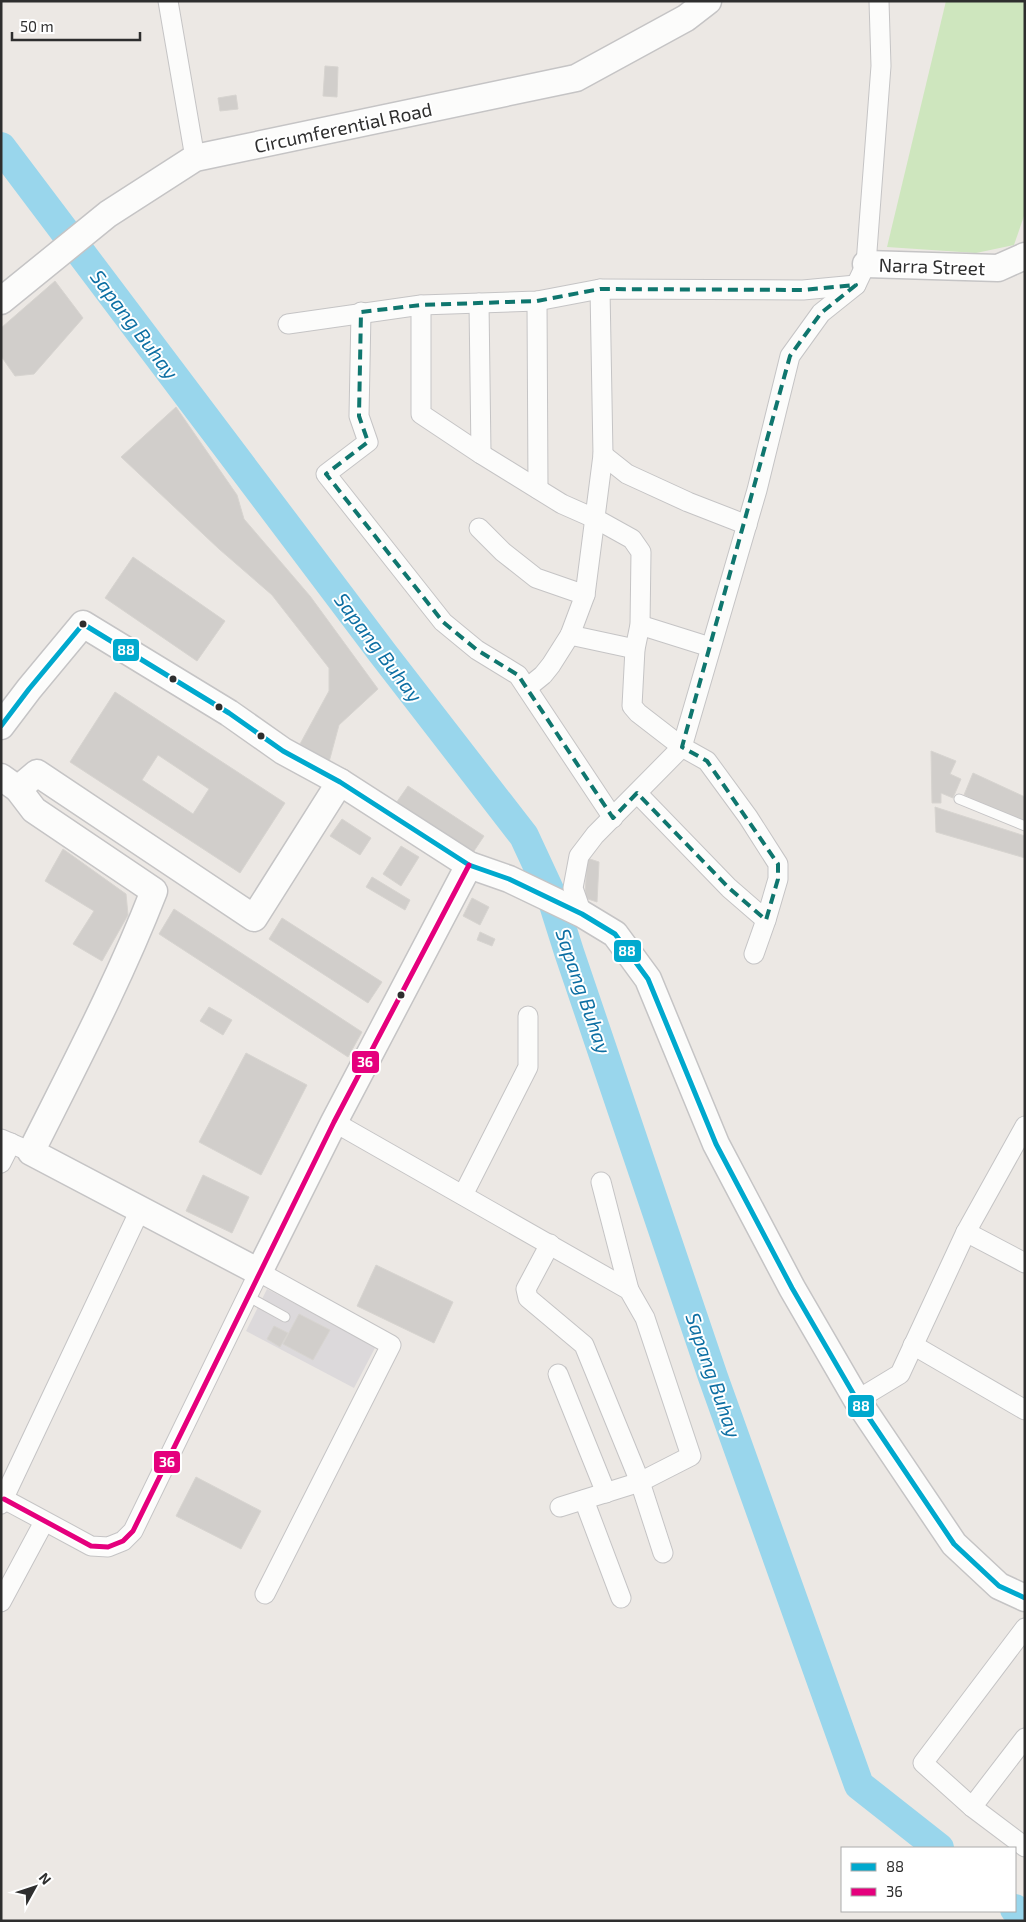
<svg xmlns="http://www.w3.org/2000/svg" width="1026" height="1922" font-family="'Exo 2',sans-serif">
  <rect width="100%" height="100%" fill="#ece8e4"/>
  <polygon fill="#dcd9db" points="267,1289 376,1346 354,1388 246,1331"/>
  <polygon fill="#cee6be" points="946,1 1025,1 1025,213 1014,245 976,253 887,247"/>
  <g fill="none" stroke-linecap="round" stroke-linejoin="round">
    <g stroke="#99d6ec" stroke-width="30">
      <polyline points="1,147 384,655 524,836 550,892 569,952 713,1377 859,1785 939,1848"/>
      <polyline points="1015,1909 1025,1917"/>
    </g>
  </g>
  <g fill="#d1cecb" stroke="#d7d4d0" fill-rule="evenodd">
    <polygon points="325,66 338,67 337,97 323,96"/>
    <polygon points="236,95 238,109 220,111 218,98"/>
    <polygon points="55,281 83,318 34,374 15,376 1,356 1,328"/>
    <polygon points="176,407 237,495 244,519 310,596 378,689 339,725 329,762 300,744 329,691 329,668 272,595 219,549 121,457"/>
    <polygon points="133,557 225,621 197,661 105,598"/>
    <path d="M115,692l170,111 -45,70 -170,-111zM158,755l51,34 -16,25 -51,-34z"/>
    <polygon points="931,751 956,761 950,774 961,779 953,798 941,793 941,803 932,803"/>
    <polygon points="973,773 1025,797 1025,821 992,810 964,795"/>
    <polygon points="408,786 484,836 470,857 394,806"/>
    <polygon points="935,807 1025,836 1025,858 936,832"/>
    <polygon points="342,819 371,838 360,855 330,836"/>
    <polygon points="401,846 419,857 401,886 383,874"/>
    <polygon points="63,849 126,894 128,915 102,961 73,944 94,911 45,881"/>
    <polygon points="587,858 599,862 597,902 585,898"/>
    <polygon points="372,877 410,900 405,910 366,887"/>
    <polygon points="472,898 489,907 480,925 463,916"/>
    <polygon points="174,909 362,1032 348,1057 159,934"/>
    <polygon points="282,918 382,982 368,1003 269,939"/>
    <polygon points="480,932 495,939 492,946 477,940"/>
    <polygon points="209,1007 232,1020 223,1035 200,1021"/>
    <polygon points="246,1053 307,1085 261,1175 199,1142"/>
    <polygon points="203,1175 249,1197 232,1233 186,1211"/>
    <polygon points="376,1265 453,1302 434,1343 357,1306"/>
    <polygon points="299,1314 330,1330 313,1360 283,1344"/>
    <polygon points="274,1326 288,1333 280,1347 267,1339"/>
    <polygon points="196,1477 261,1511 241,1549 176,1516"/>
  </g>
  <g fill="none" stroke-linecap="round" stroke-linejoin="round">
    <defs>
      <g id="lane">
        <polyline points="959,799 1025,826"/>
        <polyline points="247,1296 285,1317"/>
      </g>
      <g id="street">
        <polyline points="168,1 195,158"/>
        <polyline points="537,301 538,489"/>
        <polyline points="479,303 481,454"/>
        <polyline points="421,305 421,414 481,454 562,504 596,519 632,539 641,552 640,625 635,649 632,706 638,713 682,747 707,761 748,817 778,864 778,879 766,920 754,954"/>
        <polyline points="361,312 359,416 368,442 326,474 443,622 477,650 518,675 613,818"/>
        <polyline points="288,324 421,305 537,301 600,289 803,290 856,285"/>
        <polyline points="603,455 627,474 688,502 747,525"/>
        <polyline points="479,528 503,552 536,578 585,595"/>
        <polyline points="640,625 710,647"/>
        <polyline points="570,635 635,649"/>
        <polyline points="527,688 543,675 551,665 570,635 585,595 603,455 600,289"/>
        <polyline points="637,793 729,888 766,920"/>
        <polyline points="582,914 573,888 579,856 595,835 682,747 757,490 790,356 821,313 856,285 866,264 881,66 879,1"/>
        <polyline points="334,1122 629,1290 645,1318 691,1456 640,1482 560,1507"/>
        <polyline points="1,1139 31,1152"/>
        <polyline points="1,1163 11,1143"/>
        <polyline points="601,1182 629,1290"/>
        <polyline points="463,1195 528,1067 528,1016"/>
        <polyline points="966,1232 1025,1263"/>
        <polyline points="550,1244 526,1289 528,1298 584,1345 640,1482 663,1553"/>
        <polyline points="913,1345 1025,1410"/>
        <polyline points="558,1374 606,1493"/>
        <polyline points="857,1400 900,1374 966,1232 1025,1126"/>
        <polyline points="4,1499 91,1546 108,1547 123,1541 133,1531 259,1272 391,1345 265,1594"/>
        <polyline points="584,1500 621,1598"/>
        <polyline points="1,1504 140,1210"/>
        <polyline points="1,1602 44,1522"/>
        <polyline points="1025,1628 923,1763 972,1807 1025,1847"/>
        <polyline points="972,1807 1025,1738"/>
      </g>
      <g id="secondary">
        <polyline points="866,264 998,268 1025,256"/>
        <polyline points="1,301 108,214 195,158 576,78 686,18 708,1"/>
        <polyline points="1,726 29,689 83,624 229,713 283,751 340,782 469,865 509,879 582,914 615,934 648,979 716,1144 792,1288 857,1400 954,1544 999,1586 1025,1598"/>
        <polyline points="1,777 18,789 37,773 254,918 340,782"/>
        <path d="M18,789l16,21 120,81c-35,90 -80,175 -123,261l228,120 75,-150 135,-257"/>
      </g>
    </defs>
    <use href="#lane" stroke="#c5c4c5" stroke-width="11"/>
    <use href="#street" stroke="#c5c4c5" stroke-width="21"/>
    <use href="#secondary" stroke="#c5c4c5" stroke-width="29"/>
    <use href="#lane" stroke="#fcfcfb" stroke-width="9"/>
    <use href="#street" stroke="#fcfcfb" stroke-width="19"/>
    <use href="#secondary" stroke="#fcfcfb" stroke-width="26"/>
    <defs>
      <polyline id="bus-1" points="1,726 29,689 83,624 229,713 283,751 340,782 469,865 509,879 582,914 615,934 648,979 716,1144 792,1288 857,1400 954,1544 999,1586 1025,1598"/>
      <polyline id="bus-2" points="4,1499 91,1546 108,1547 123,1541 133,1531 334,1122 469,865"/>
    </defs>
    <use href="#bus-1" stroke="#fff" stroke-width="9"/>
    <use href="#bus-2" stroke="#fff" stroke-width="9"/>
    <use href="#bus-1" stroke="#00a9ce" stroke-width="5"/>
    <use href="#bus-2" stroke="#e5007d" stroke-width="5"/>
  </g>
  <path fill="none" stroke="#0f766e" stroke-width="4" stroke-dasharray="10 6" stroke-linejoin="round" d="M856,285l-35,28 -31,43 -108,391 25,14 71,103v15l-12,41 -37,-32 -92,-95 -24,25 -95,-143 -41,-25 -34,-28 -117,-148 42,-32 -9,-26 2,-104 60,-7 116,-4 63,-12 203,1z"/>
  <g fill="#2e2e2e" stroke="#fff" stroke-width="2">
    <circle cx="83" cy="624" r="4.5"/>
    <circle cx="173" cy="679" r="4.5"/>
    <circle cx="219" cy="707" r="4.5"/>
    <circle cx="261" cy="736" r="4.5"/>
    <circle cx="401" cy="995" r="4.5"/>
  </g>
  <g text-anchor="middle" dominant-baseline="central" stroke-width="4" stroke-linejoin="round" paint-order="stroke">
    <g font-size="19" fill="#2e2e2e" stroke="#fff">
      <text transform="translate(343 127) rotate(-12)">Circumferential Road</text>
      <text transform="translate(932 266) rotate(2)">Narra Street</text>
    </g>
    <g font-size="20" font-style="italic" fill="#0d6fa3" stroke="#fff">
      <text transform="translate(135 324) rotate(53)">Sapang Buhay</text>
      <text transform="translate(379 647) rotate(53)">Sapang Buhay</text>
      <text transform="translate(584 991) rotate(71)">Sapang Buhay</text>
      <text transform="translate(714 1375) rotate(71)">Sapang Buhay</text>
    </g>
  </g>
  <g stroke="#fff" stroke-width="2">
    <rect x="112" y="638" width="28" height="24" rx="5" fill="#00a9ce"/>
    <rect x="613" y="939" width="29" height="24" rx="5" fill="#00a9ce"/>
    <rect x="351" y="1050" width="29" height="24" rx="5" fill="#e5007d"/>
    <rect x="847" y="1394" width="28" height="24" rx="5" fill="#00a9ce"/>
    <rect x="153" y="1450" width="28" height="24" rx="5" fill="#e5007d"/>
  </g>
  <g font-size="14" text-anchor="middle" font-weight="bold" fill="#fff">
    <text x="126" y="655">88</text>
    <text x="627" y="956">88</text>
    <text x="365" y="1067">36</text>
    <text x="861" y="1411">88</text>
    <text x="167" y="1467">36</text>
  </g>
  <rect width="1026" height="1922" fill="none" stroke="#2e2e2e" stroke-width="5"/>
  <rect x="841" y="1847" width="175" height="65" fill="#ffffff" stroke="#ababab"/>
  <rect x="851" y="1863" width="25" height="8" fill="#00a9ce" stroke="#ababab"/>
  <text x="886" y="1872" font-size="15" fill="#2e2e2e">88</text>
  <rect x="851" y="1888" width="25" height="8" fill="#e5007d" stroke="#ababab"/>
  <text x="886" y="1897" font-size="15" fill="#2e2e2e">36</text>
  <g transform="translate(35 1887) rotate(50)" stroke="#ffffff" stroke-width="4" paint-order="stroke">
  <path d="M0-4L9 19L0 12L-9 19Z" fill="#2e2e2e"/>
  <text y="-8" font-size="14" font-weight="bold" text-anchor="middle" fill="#2e2e2e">N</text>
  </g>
  <path d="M12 32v8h128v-8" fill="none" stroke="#2e2e2e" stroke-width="2.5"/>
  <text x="20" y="32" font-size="15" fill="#2e2e2e" stroke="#ffffff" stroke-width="4" paint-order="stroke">50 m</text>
</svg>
